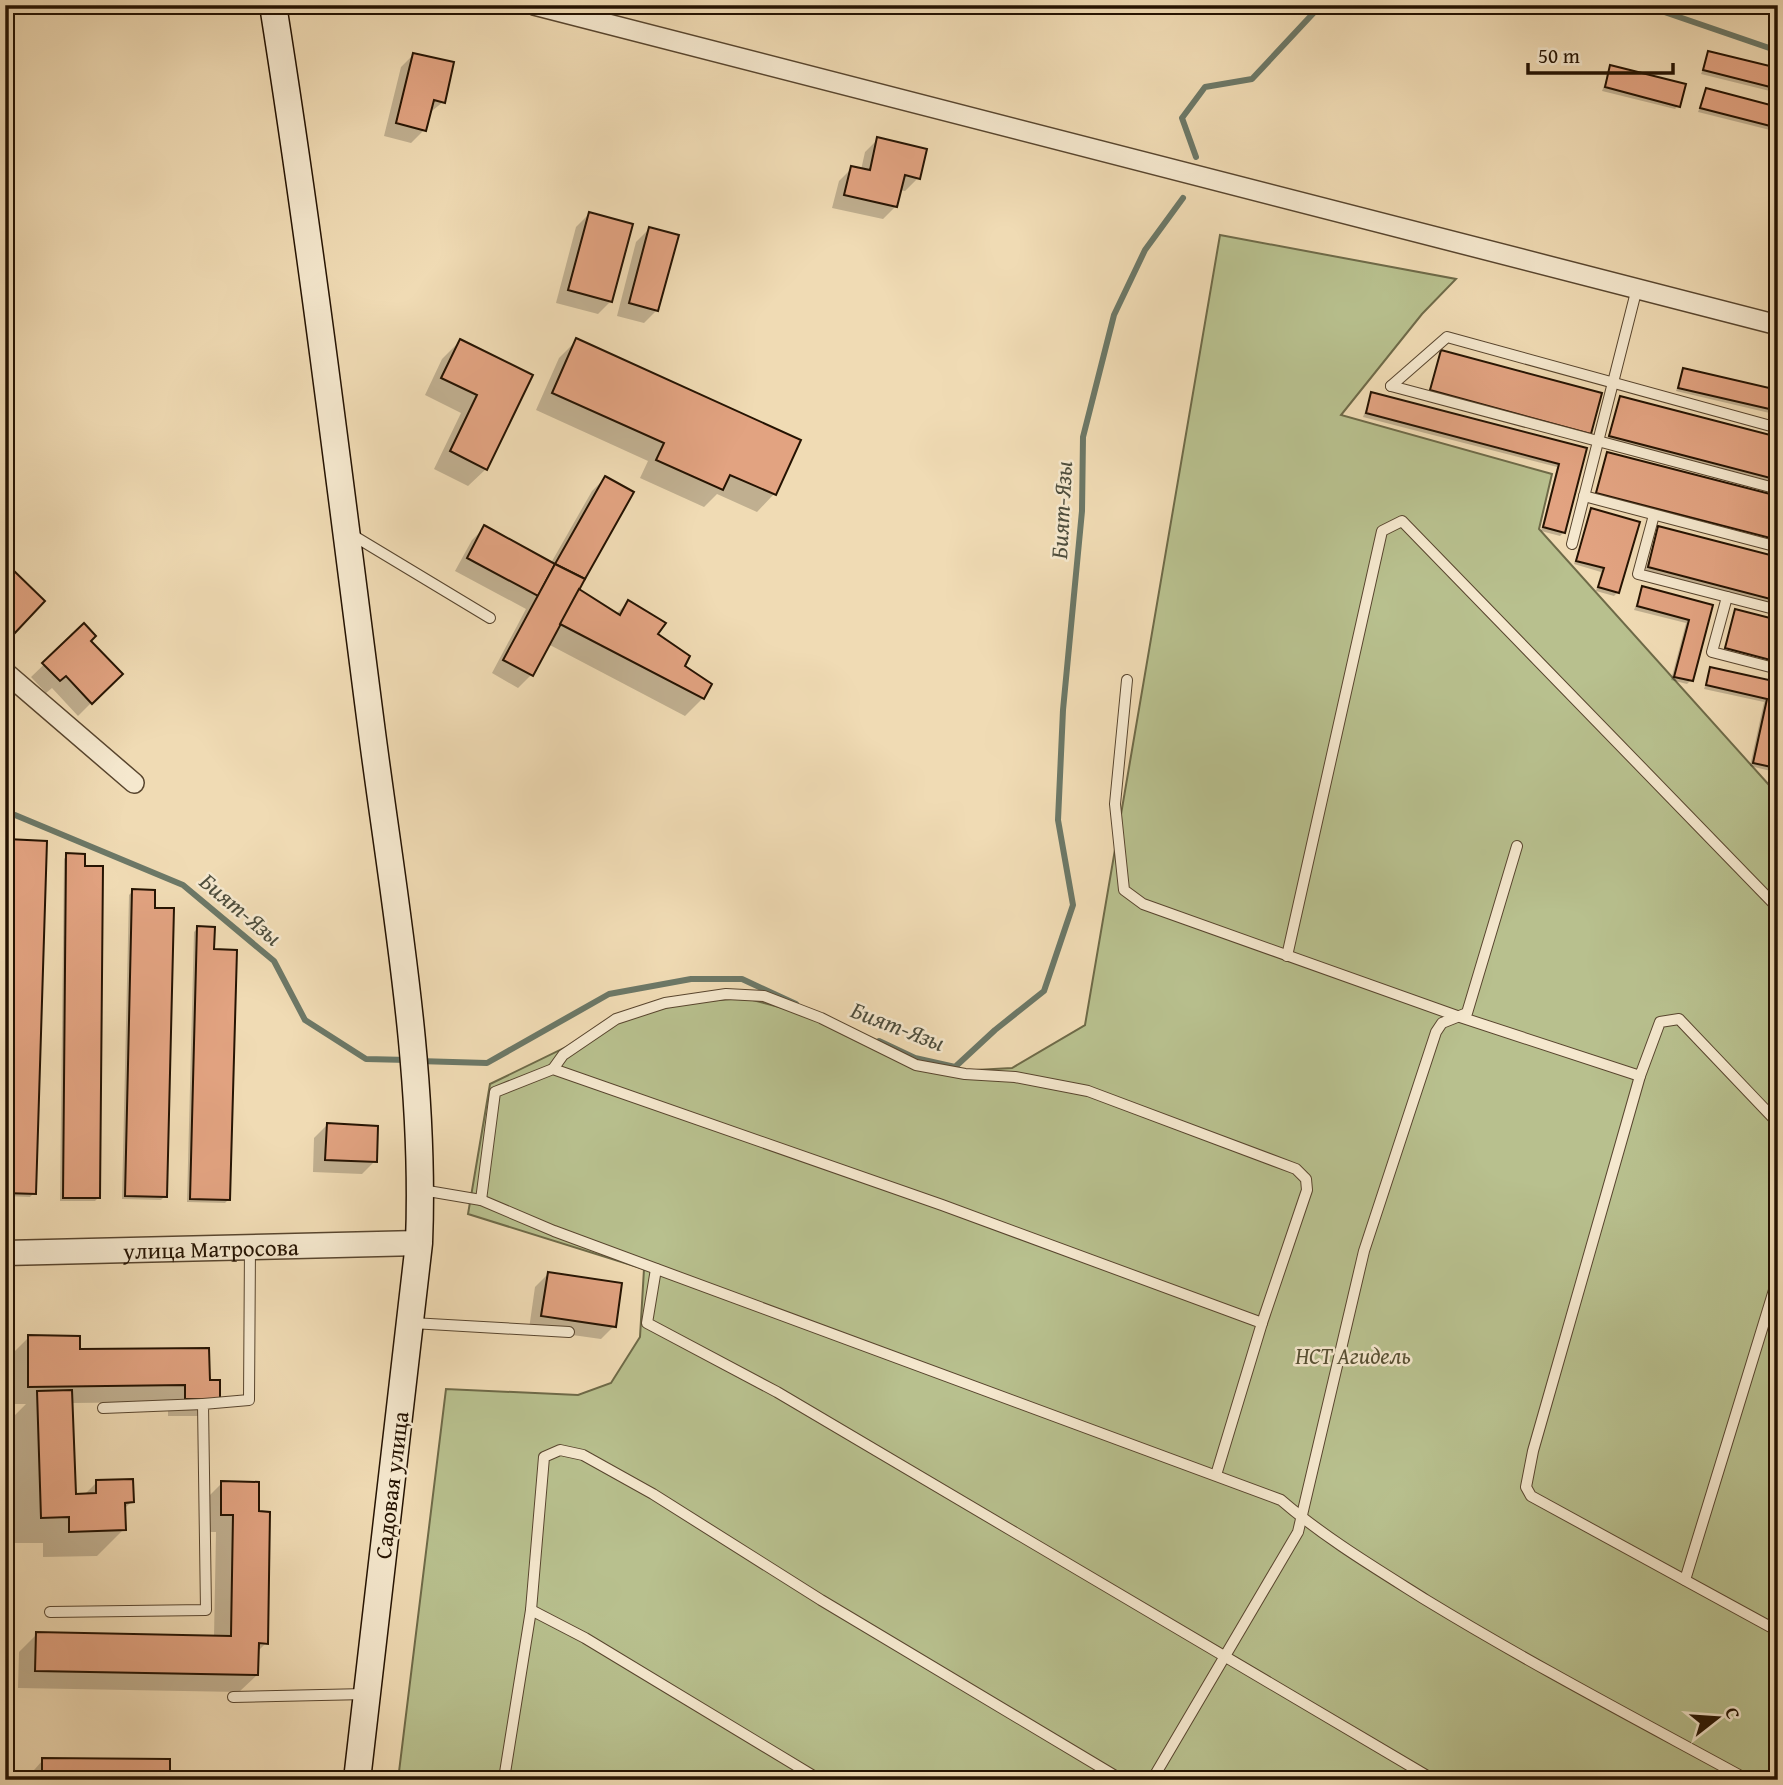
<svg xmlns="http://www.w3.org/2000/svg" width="1783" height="1785" font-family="'Gentium Book Plus',serif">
  <rect width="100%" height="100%" fill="#f0dbb4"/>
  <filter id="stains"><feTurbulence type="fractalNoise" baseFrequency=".00286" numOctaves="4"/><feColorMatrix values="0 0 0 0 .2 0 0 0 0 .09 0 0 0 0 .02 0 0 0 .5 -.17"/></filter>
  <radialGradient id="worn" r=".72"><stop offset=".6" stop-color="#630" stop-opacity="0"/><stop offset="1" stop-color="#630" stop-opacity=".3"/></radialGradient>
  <polygon fill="#b8c08e" stroke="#6e6a48" stroke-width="2" points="1220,235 1456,279 1422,314 1341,415 1552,474 1539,529 1778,795 1778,1780 398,1780 446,1389 578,1395 611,1383 640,1337 644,1269 468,1214 490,1084 632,1015 691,1002 745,998 805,1014 939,1072 1012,1068 1085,1025"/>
  <g fill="#0003">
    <polygon points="1709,53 1778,70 1778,93 1701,74"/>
    <polygon points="414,54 443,102 428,114 424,130 411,143 384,136 401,67"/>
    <polygon points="1611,67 1678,106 1675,109 1602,91"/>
    <polygon points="1706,90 1778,109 1778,132 1698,112"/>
    <polygon points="878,139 918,178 905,191 900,190 896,206 883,219 832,208 839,181 852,168 861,170 865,152"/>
    <polygon points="589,214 611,301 598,314 556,303 576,227"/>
    <polygon points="649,229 657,310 644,323 617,316 636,242"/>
    <polygon points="577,340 798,441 774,494 757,512 717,494 704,507 640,478 648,461 536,410 559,358"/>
    <polygon points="460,341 531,376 486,469 468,486 434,469 461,413 425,395 442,359"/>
    <polygon points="1441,352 1590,433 1586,437 1428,394"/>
    <polygon points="1684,370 1778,392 1778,415 1676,391"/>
    <polygon points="1372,394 1585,449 1564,532 1560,536 1541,531 1557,467 1363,417"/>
    <polygon points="1620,398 1778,439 1778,484 1607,440"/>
    <polygon points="1607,454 1778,498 1778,544 1594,497"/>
    <polygon points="605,478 578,590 616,614 628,602 703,698 685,716 548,644 531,675 518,688 492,673 526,609 455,571 472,540 485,527 551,563 592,491"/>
    <polygon points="1592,510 1618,592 1614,596 1596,591 1601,572 1574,564"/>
    <polygon points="1659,528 1778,559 1778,605 1645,571"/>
    <polygon points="5,574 43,601 5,640"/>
    <polygon points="1643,588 1711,606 1691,680 1687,684 1671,680 1686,623 1634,610"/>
    <polygon points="1736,611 1778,622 1778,666 1723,652"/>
    <polygon points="84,626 88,641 120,674 78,716 52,688 46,693 31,677"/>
    <polygon points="1711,669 1778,683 1778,753 1771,771 1750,766 1764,702 1704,689"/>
    <polygon points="8,841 34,1193 30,1197 5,1196"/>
    <polygon points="67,855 98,1198 95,1201 60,1201 64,859"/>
    <polygon points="133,891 165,1196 161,1200 122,1199 129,895"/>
    <polygon points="198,928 213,951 229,1199 225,1203 187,1202 194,932"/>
    <polygon points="327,1125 375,1161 362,1174 313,1172 314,1138"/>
    <polygon points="548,1274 614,1326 601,1339 529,1329 535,1287"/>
    <polygon points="29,1337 208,1382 219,1398 201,1416 168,1416 168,1402 71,1403 74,1496 83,1496 97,1482 132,1501 123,1510 124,1529 97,1556 43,1557 43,1543 15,1543 11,1419 26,1404 11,1404 12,1354"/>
    <polygon points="222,1483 258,1483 266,1643 257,1652 257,1675 239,1692 18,1688 19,1652 37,1634 214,1637 216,1532 204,1532 205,1500"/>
    <polygon points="43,1760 168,1780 25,1780"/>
  </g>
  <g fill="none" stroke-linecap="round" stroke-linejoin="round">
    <g stroke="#6c7867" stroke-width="6">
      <polyline points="1644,5 1778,51"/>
      <polyline points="1196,157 1182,118 1205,87 1252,79 1321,5"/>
      <polyline points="5,817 15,815 183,885 274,961 305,1020 366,1059 408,1060"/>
      <polyline points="879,1041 915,1058 955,1067 995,1030 1044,991 1073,905 1058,820 1063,710 1082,511 1083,437 1114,315 1145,250 1183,198"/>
      <polyline points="418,1061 487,1063 609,994 691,979 742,979 796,1004"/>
    </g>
  </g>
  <g fill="#e2a381" stroke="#251302" stroke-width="2">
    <polygon points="1708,51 1778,68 1778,89 1703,70"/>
    <polygon points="413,53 454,62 445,103 434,100 426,131 396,123"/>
    <polygon points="1610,65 1686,84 1680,107 1605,87"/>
    <polygon points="1706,88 1778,107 1778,128 1700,108"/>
    <polygon points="877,137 927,149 920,179 905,175 897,207 844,195 851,166 870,170"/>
    <polygon points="589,212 633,224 612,302 568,290"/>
    <polygon points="649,227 679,235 658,311 629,303"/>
    <polygon points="576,338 801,440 776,495 730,475 723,490 656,460 664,443 552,393"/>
    <polygon points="460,339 533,375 487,470 450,451 477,395 441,378"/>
    <polygon points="1441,350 1602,393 1591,434 1430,390"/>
    <polygon points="1683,368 1778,390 1778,411 1678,388"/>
    <polygon points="1371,392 1587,448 1565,533 1543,527 1559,464 1366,413"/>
    <polygon points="1620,396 1778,437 1778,480 1609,436"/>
    <polygon points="1607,452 1778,496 1778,540 1596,493"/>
    <polygon points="605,476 634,492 585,579 555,564"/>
    <polygon points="1591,508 1640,522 1619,593 1598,587 1604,568 1576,561"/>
    <polygon points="484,525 555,564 538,596 467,558"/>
    <polygon points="1658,526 1778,557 1778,601 1648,567"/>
    <polygon points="555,564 585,579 533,676 503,660"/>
    <polygon points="10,567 45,601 13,635 5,628 5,571"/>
    <polygon points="1642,586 1713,605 1693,681 1674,677 1689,620 1637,606"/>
    <polygon points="579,589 620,615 628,600 666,623 658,634 690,656 685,666 712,684 704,699 560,624"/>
    <polygon points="1735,609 1778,620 1778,662 1725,648"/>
    <polygon points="84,623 96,636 91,641 123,674 92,704 66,676 60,681 42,663"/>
    <polygon points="1710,667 1778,682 1776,768 1753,763 1767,699 1706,685"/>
    <polygon points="7,839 47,841 36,1194 5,1193"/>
    <polygon points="66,853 85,854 85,866 103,866 100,1198 63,1198"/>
    <polygon points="132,889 155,890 155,908 174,908 167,1197 125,1196"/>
    <polygon points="197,926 215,927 214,949 237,950 230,1200 190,1199"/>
    <polygon points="327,1123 378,1126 377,1162 325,1160"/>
    <polygon points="548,1272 622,1283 616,1327 541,1316"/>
    <polygon points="28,1335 80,1336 80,1349 209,1348 210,1380 220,1380 220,1399 185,1399 185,1385 28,1387"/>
    <polygon points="72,1390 76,1494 96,1493 96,1480 133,1479 134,1502 125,1503 126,1530 69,1532 69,1517 41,1518 37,1391"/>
    <polygon points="221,1481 259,1482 259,1511 270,1512 268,1644 259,1643 258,1675 35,1671 36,1632 231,1636 233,1515 221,1515"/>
    <polygon points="42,1758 170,1759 170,1780 42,1780"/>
  </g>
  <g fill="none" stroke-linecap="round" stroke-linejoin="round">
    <defs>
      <g id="service">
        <polyline points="1391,386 1447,337 1778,428"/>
        <polyline points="1391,386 1778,489"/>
        <polyline points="1584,496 1778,547"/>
        <polyline points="1654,515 1638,574 1778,610"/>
        <polyline points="349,533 490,618"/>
        <polyline points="1572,544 1637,288"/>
        <polyline points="1727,597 1712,652 1778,669"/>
        <polyline points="1127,680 1115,804 1124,890 1143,904 1457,1016 1640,1076 1660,1022 1679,1019 1778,1123"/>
        <polyline points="1287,956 1382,531 1402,521 1778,908"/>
        <polyline points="553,1069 563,1055 616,1019 665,1003 726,994 764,996 821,1018 916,1065 965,1074 1015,1077 1088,1091 1296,1169 1306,1179 1307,1190 1262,1323"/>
        <polyline points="1640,1076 1533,1451 1526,1487 1531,1496 1778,1631"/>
        <path d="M422,1190l59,10 73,31 727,269c44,38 96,69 145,100 105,64 214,121 322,180"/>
        <polyline points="481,1200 495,1092 553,1069 942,1205 1262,1323 1216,1475"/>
        <polyline points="656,1269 647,1323 777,1392 1434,1780"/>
        <polyline points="412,1323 569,1332"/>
        <polyline points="103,1408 203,1404"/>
        <polyline points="1685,1580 1778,1277"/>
        <polyline points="531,1610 585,1638 820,1780"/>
        <polyline points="50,1612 206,1610 203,1404 249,1400 250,1247"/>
        <polyline points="233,1697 366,1694"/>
        <polyline points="504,1779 531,1610 544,1457 560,1450 583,1455 653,1494 821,1600 1122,1780"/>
        <polyline points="1152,1780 1298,1532 1364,1251 1436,1032 1442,1023 1467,1013 1517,846"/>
      </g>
      <g id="minor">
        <polyline points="534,5 1778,325"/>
        <polyline points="5,672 134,783"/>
      </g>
      <g id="tertiary">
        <path id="s1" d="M5,1253l414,-10"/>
      </g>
      <path id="secondary" d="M273,5c38,239 67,480 98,720 22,171 55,345 48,518l-62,537"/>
    </defs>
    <use href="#service" stroke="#58452e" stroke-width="12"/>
    <use href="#minor" stroke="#58452e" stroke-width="22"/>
    <use href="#tertiary" stroke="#58452e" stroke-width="27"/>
    <use href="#secondary" stroke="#251302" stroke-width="29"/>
    <use href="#service" stroke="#f5e8ce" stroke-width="10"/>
    <use href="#minor" stroke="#f5e8ce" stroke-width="19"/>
    <use href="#tertiary" stroke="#f5e8ce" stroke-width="24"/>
    <use href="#secondary" stroke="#f5e8ce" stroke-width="26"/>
  </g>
  <g text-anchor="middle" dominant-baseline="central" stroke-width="5" stroke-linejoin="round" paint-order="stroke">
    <g font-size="23" fill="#251302" stroke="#f5e8ce">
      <text stroke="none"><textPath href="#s1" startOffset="206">улица Матросова</textPath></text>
      <text transform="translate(391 1485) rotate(-83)">Садовая улица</text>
    </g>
    <g font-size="23" font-style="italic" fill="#585033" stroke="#f5e8ce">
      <text x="1353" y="1355">НСТ Агидель</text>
    </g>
    <g font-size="24" font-style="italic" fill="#4e4e3d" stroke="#f5e8ce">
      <text transform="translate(1061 510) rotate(-87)">Бият-Язы</text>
      <text transform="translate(241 909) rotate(40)">Бият-Язы</text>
      <text transform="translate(898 1026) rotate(21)">Бият-Язы</text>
    </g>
  </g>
  <rect width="1783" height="1785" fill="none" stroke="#f0dbb4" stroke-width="28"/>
  <rect x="7" y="7" width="1769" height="1771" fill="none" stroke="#251302" stroke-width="3.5"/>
  <rect x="14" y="14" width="1755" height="1757" fill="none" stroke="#251302" stroke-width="2"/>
  <g transform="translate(1717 1718) rotate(73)" stroke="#f5e8ce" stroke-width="5" paint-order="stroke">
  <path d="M0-5L12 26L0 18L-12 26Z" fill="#251302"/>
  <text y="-10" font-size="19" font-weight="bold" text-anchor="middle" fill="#251302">С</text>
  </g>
  <path d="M1528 63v10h145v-10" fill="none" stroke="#251302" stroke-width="3.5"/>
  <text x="1538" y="63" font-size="21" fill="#251302" stroke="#f5e8ce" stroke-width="5" paint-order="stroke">50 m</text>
  <rect width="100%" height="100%" filter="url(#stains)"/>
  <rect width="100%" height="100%" fill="url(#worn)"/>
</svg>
